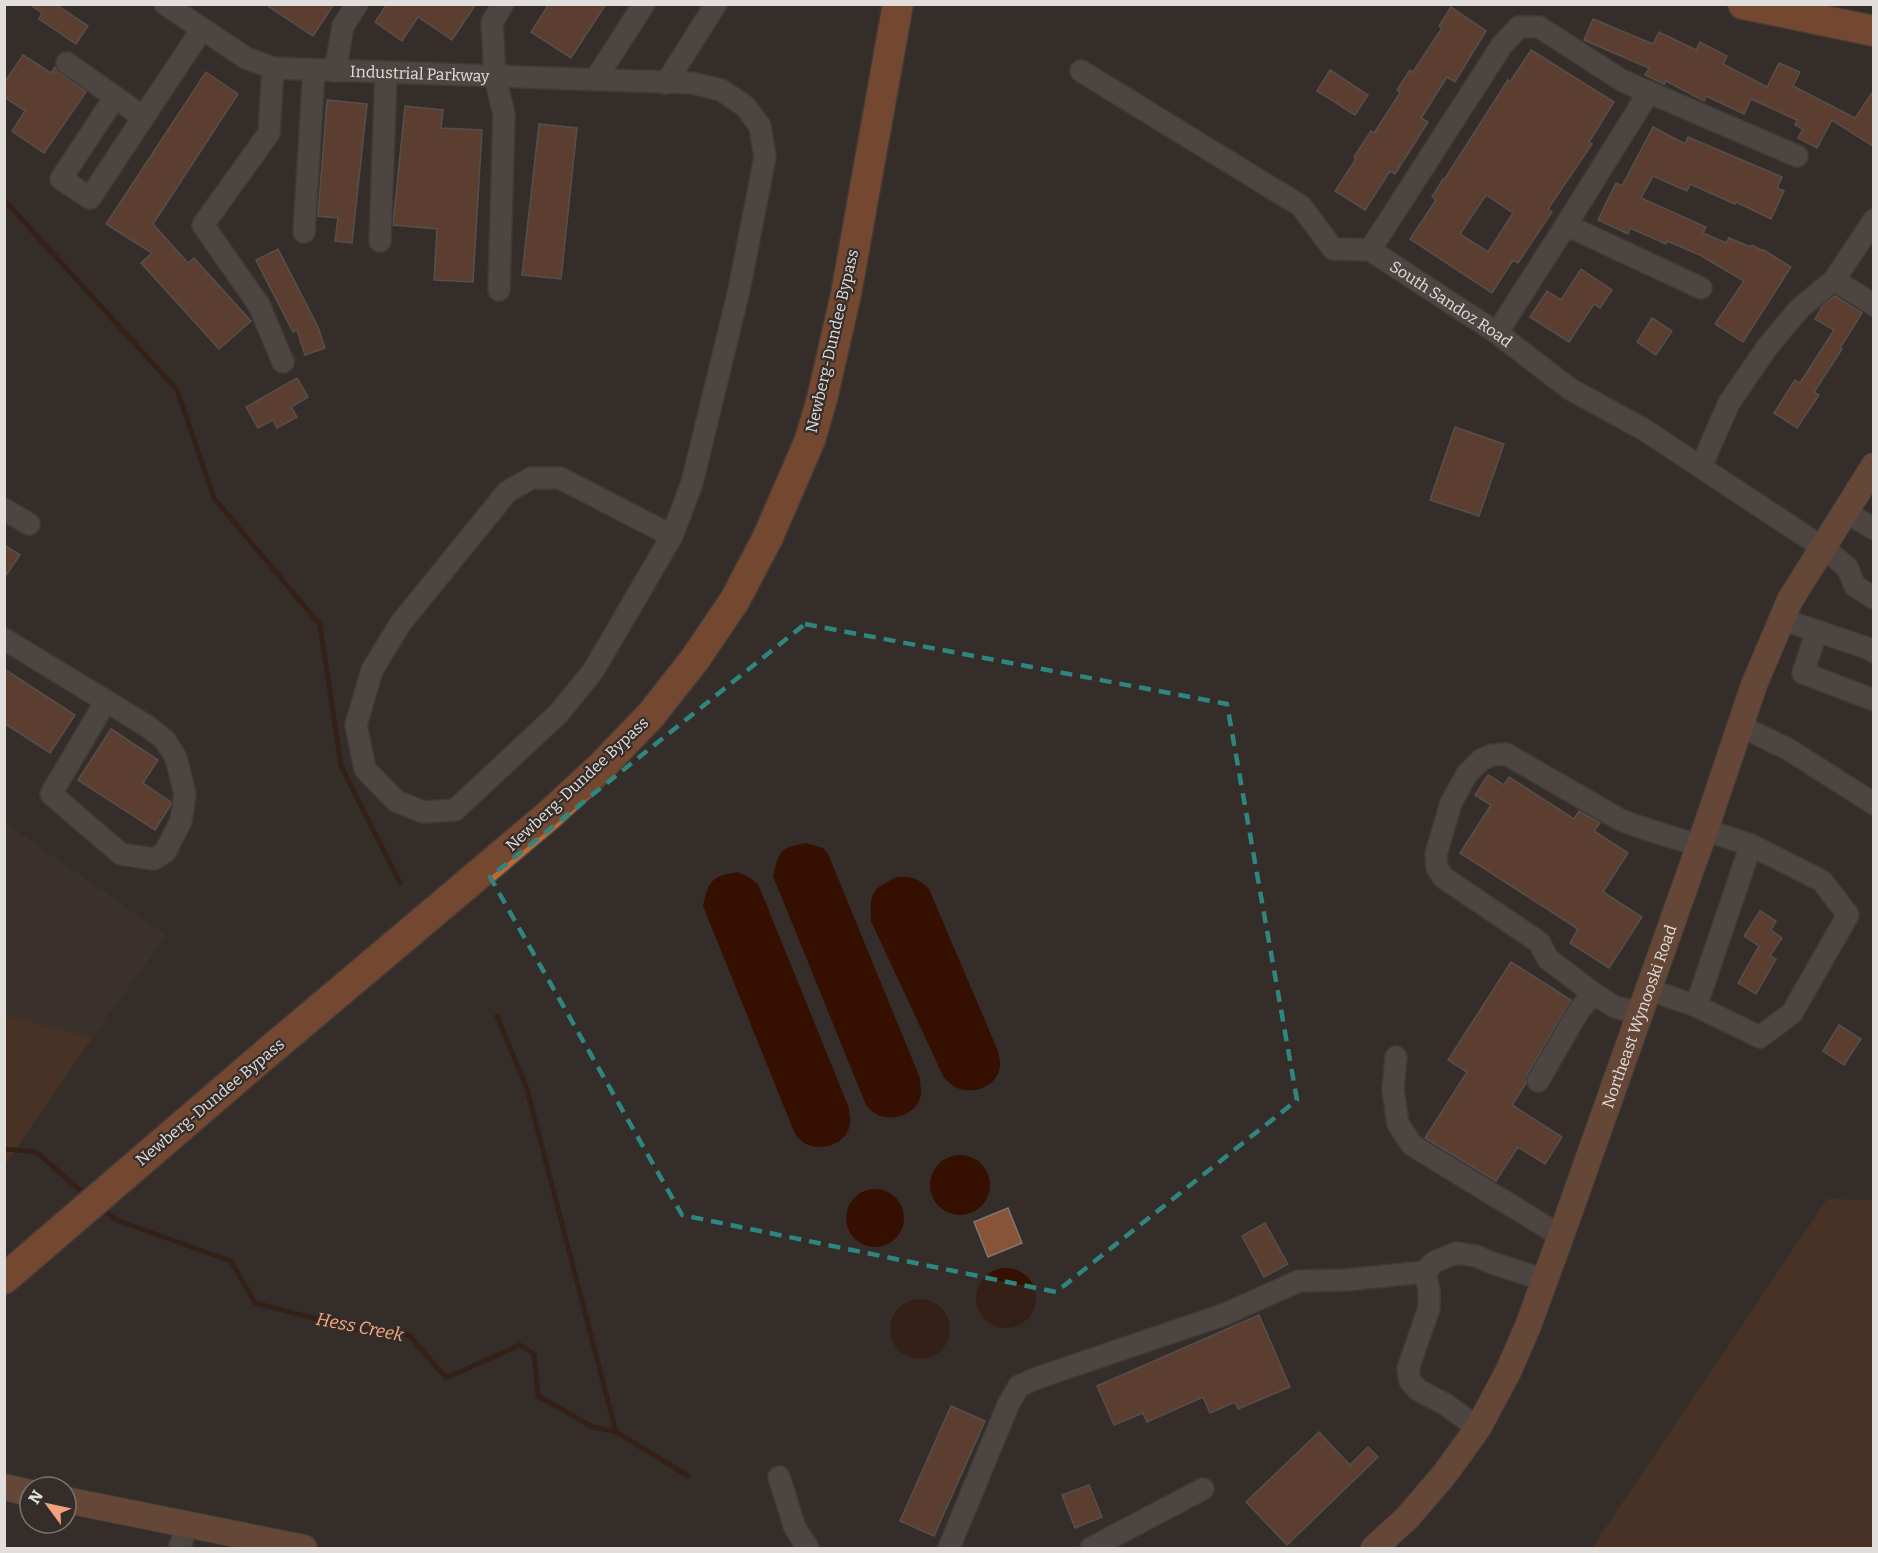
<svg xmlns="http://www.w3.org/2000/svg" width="1878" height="1553" font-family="Bitter,serif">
  <rect width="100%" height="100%" fill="#342d2a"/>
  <polygon fill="#423630" points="4,822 166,935 92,1038 5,1015"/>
  <g fill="#603823">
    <polygon points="5,1015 92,1038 5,1165 4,1015"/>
    <polygon points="1827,1199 1873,1200 1873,1548 1592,1548"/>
  </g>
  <g fill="#351000">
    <path d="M806,843l17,5 5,6 92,224c0,5 1,10 1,15 -1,20 -28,30 -45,21 -4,-2 -7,-6 -10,-9l-93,-229c7,-26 6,-28 33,-33z"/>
    <path d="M737,872l10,4 11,8 91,224c0,4 2,10 1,14 -1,21 -27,30 -44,22 -4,-2 -8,-6 -11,-10l-92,-228c6,-26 8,-29 34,-34z"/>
    <path d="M897,877c15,-1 22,2 32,12l69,162c1,5 2,10 2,15 -2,21 -28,30 -45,21 -4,-2 -7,-6 -11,-9l-73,-157c-1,-28 0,-32 26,-44z"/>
    <circle cx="960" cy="1185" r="30"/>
    <circle cx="875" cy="1218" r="29"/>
    <circle cx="1006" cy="1298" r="30"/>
    <circle cx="920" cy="1329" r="30"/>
  </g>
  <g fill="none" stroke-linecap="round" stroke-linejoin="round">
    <g stroke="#351000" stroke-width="5">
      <polyline points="6,202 177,390 214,498 320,625 341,766 400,883"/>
      <polyline points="497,1016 527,1089 616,1432"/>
      <polyline points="4,1149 36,1152 86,1195"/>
      <polyline points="102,1208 116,1220 231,1261 255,1303 364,1331 409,1335 446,1378 520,1345 534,1354 538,1396 593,1427 616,1432 688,1476"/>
    </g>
  </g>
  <g fill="#895337" stroke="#7e7773" stroke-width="1.5" fill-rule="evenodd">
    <polygon points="29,4 55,4 88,26 76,44 39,19 42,13"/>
    <polygon points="265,4 334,4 313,36"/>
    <polygon points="387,4 476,4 452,40 418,17 402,41 375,22"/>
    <polygon points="549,4 606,4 571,58 531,32"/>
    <polygon points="1451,7 1486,31 1455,82 1447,77 1421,118 1428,122 1395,174 1390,171 1365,210 1335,191 1356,159 1354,157 1371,131 1374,133 1400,93 1397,90 1410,70 1413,72 1442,28 1439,26"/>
    <polygon points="1593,19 1653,44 1659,32 1696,50 1700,42 1727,56 1723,64 1767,87 1779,63 1800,72 1793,86 1855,118 1874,90 1874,147 1832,120 1817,148 1798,138 1803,129 1795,125 1797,120 1751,99 1744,114 1706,96 1704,101 1666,81 1664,84 1645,75 1649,68 1584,40"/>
    <path d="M1531,50l83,52 -25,40 3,2 -44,65 4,3 -34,51 -5,-3 -21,33 -82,-54 26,-39 -4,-3 11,-18 1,1 64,-100 2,2zM1486,195l27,18 -25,39 -28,-18z"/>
    <polygon points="23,55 51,73 55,67 60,73 86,92 44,153 12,131 25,111 4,97 4,83"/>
    <polygon points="1330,70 1368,95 1355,115 1317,91"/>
    <polygon points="206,72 238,94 153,224 188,263 194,258 251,321 219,349 141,263 152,253 106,224"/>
    <polygon points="327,100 367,104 352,243 335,241 338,218 318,216"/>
    <polygon points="405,106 443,110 441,128 482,130 473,282 434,280 437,229 393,225"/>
    <polygon points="539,124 577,128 561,279 522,275"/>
    <polygon points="1653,127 1685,144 1688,137 1782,177 1777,188 1784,191 1771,219 1736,202 1735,204 1690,184 1687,191 1653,176 1641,198 1706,227 1703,233 1726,243 1729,238 1751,247 1752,245 1763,251 1764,250 1791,267 1743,342 1715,324 1744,281 1700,255 1667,241 1666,244 1630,228 1628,234 1598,220 1616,183 1622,186"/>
    <polygon points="278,249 318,327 325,348 305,355 297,330 293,332 256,260"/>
    <polygon points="1581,269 1612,290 1600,308 1594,304 1569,342 1530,317 1547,291 1561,300"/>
    <polygon points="1835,296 1862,313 1840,348 1842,349 1814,392 1819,395 1797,428 1774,413 1795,380 1800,383 1834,330 1815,319 1823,305"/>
    <polygon points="1652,318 1672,331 1656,355 1637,342"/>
    <polygon points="297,378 308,397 291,407 297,417 277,428 273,420 258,428 246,407"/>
    <polygon points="1455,427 1504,444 1479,516 1430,500"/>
    <polygon points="4,545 20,555 4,578"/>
    <polygon points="4,669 75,715 50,753 4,723"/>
    <polygon points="111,729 158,760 143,783 171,802 170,806 155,830 78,780"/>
    <polygon points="1488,775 1504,785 1509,777 1574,819 1579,811 1600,823 1594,831 1628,853 1603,892 1642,917 1609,968 1570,943 1578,929 1460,853 1491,805 1475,795"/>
    <polygon points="1760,911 1776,921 1771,930 1782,938 1770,956 1776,959 1756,994 1738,983 1759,946 1744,936"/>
    <polygon points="1511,962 1571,1000 1527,1075 1526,1083 1512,1105 1562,1137 1545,1164 1518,1147 1496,1181 1425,1138 1467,1072 1448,1060"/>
    <polygon points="1839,1025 1861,1039 1844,1065 1823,1051"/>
    <polygon points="1008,1208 1022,1243 988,1257 974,1222"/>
    <polygon points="1265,1223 1288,1264 1264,1277 1242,1236"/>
    <polygon points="1259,1315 1290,1387 1238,1409 1235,1402 1210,1413 1203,1397 1147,1422 1143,1413 1114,1425 1097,1386"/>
    <polygon points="951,1406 985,1421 934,1536 900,1521"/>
    <polygon points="1319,1432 1350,1465 1368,1447 1378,1457 1287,1545 1246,1502"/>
    <polygon points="1089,1485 1102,1517 1075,1528 1062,1495"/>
  </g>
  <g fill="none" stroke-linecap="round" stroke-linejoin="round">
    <defs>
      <g id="minor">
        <path id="s1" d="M165,4l81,54 27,10 419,15 29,7 24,16 15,20 5,31 -26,133 -47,193 -20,53 -79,135 -34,42 -104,97 -32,2 -27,-11 -31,-32 -9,-44 16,-55 28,-46 107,-132 24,-14h29l112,58"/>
        <polyline points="67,63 115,97"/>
        <polyline points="273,68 269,133 203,225 259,305 283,362"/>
        <polyline points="335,71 343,26 357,4"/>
        <path id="s2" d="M1081,71l220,135 32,43 37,1 127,83 73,56 73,40 179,118 25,20 8,19 19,12"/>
        <polyline points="595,80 644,4"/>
        <polyline points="666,83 716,4"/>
        <polyline points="143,117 115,97 61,179 90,198 202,29"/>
        <polyline points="1874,220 1834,280 1874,305"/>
        <polyline points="1566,225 1649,92"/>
        <polyline points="304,232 314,70"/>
        <polyline points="380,241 386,73"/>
        <polyline points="1370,250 1502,45 1519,27 1539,27 1623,81 1797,156"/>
        <polyline points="499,290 504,114 495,77 492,22 503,4"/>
        <polyline points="1497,333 1566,225 1701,288"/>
        <polyline points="1701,467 1729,403 1768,346 1799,309 1834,280"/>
        <polyline points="4,509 29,524"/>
        <polyline points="1844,511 1874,529"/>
        <polyline points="1781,619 1867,648 1874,652"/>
        <polyline points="1817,631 1803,673 1874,700"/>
        <polyline points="4,639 147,726 165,740 176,758 185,794 181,821 165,852 154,859 121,854 51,794 106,701"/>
        <polyline points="1740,726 1788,749 1874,804"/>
        <polyline points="1647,989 1696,1006 1760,1037 1792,1013 1848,915 1822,881 1751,845 1705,830"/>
        <polyline points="1696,1006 1751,845"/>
        <path d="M1639,1013l-24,-6 -22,-14 -45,-34 -9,-17 -95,-64 -7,-10 -1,-14 15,-51 16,-29 14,-14 11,-5 14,-1 113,65c26,12 54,17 80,27"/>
        <polyline points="1396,1057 1393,1090 1398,1124 1412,1145 1561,1236"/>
        <polyline points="1538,1081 1578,1012 1593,993"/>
        <polyline points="1478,1428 1445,1404 1418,1390 1410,1381 1408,1369 1429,1308 1429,1290 1425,1272 1434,1262 1456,1253 1476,1256 1492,1263 1545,1280"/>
        <polyline points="779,1477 795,1528 808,1548"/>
        <polyline points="179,1548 188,1525"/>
        <polyline points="949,1548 1008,1405 1019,1386 1037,1378 1223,1315 1299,1281 1345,1280 1425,1272"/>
        <polyline points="1091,1548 1203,1489"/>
      </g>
      <g id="major">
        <polyline points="4,1487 30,1493"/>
        <polyline points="66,1500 304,1548"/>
        <path id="s3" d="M1374,1548l33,-30 37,-43 34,-47 30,-56 20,-46 33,-90 144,-406 49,-145 36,-85 84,-134"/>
      </g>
      <g id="highway">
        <polyline points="1743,4 1874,31"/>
        <polyline points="4,1279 254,1064 550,814 602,766 651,715 695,659 735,600 768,537 810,440 822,399 846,294 898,4"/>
      </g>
    </defs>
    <use href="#minor" stroke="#4f4a47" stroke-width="24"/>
    <use href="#major" stroke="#4f4a47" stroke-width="28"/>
    <use href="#highway" stroke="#4f4a47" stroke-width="33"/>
    <use href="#minor" stroke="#6a6360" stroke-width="21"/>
    <use href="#major" stroke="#9e6648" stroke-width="26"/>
    <use href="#highway" stroke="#c06838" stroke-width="30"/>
  </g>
  <path d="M0 0H1878V1553H0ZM805,624l422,80 70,396 -241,192 -374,-77 -192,-338z" fill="#342d2a" fill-opacity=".55" fill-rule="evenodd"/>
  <path fill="none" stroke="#2f867e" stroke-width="4.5" stroke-dasharray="12 8" stroke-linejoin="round" d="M805,624l422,80 70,396 -241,192 -374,-77 -192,-338z"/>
  <g text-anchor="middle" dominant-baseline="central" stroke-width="4.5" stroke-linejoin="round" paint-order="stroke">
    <g font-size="16" fill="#e2dedc" stroke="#342d2a">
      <text stroke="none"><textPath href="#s1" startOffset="273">Industrial Parkway</textPath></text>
      <text stroke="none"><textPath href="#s2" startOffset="446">South Sandoz Road</textPath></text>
      <text transform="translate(832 341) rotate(-77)">Newberg-Dundee Bypass</text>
      <text transform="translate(577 784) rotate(-43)">Newberg-Dundee Bypass</text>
      <text stroke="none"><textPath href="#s3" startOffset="602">Northeast Wynooski Road</textPath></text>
      <text transform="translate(210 1102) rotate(-40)">Newberg-Dundee Bypass</text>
    </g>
    <g font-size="18" font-style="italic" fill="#fdaa80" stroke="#342d2a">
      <text transform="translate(360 1327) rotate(11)">Hess Creek</text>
    </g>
  </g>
  <rect width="1878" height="1553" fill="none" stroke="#e2dedc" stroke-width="12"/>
  <g transform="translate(48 1505) rotate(303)"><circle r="28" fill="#342d2a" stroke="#7a7471" stroke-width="1.5"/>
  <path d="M0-4.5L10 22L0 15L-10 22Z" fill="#f0a27a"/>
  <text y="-9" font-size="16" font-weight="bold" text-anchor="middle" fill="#e2dedc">N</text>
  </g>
</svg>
